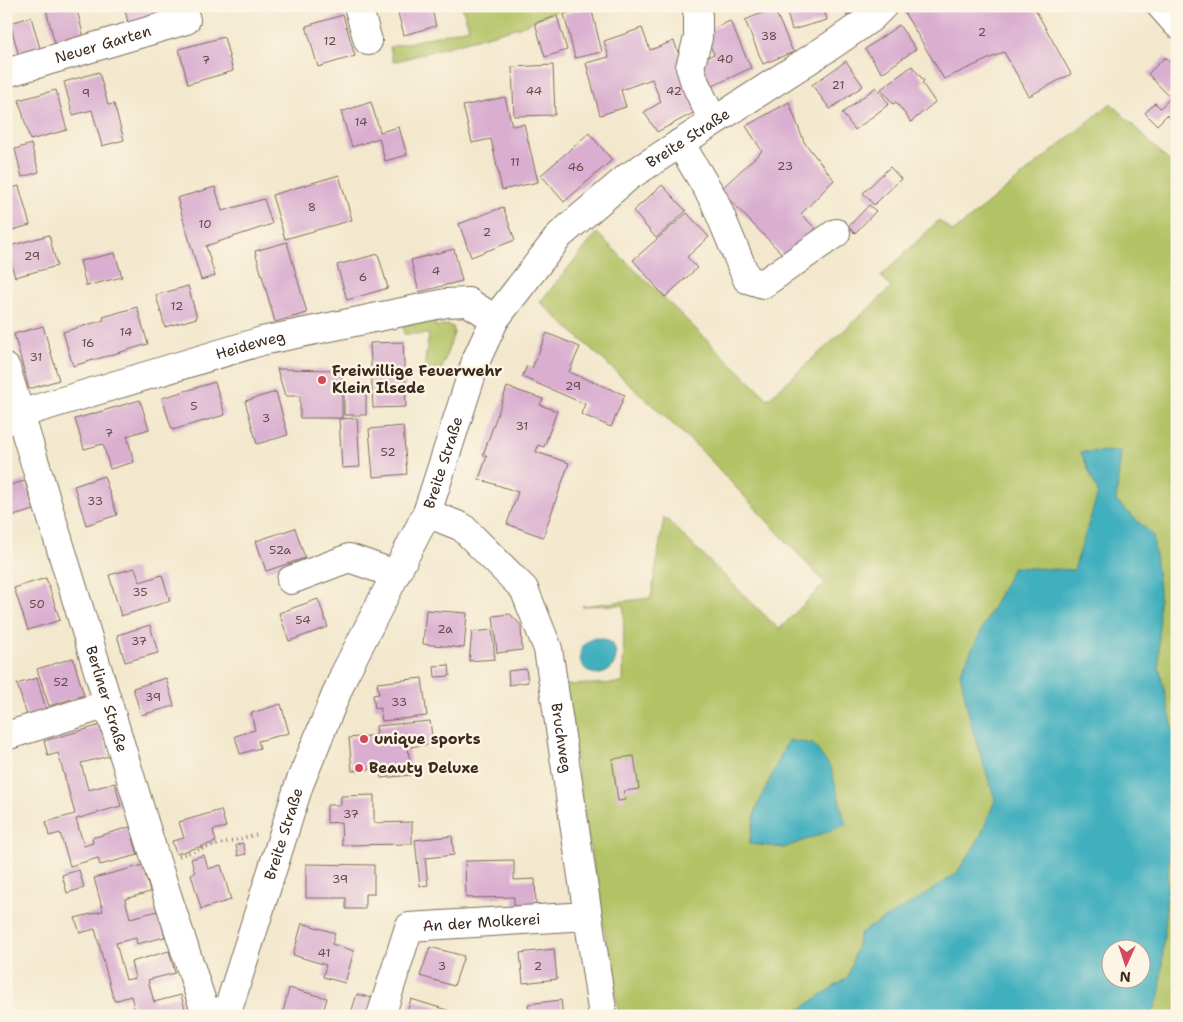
<svg xmlns="http://www.w3.org/2000/svg" width="1183" height="1022" font-family="'Shantell Sans',sans-serif">
  <rect width="100%" height="100%" fill="#fcf5e5"/>
  <filter id="ink" filterUnits="userSpaceOnUse"><feTurbulence type="fractalNoise" baseFrequency=".02" numOctaves="2"/><feDisplacementMap in="SourceGraphic" scale="10" xChannelSelector="R" yChannelSelector="G"/><feConvolveMatrix kernelMatrix="1 2 1 2 8 2 1 2 1" color-interpolation-filters="sRGB"/></filter>
  <filter id="wash" filterUnits="userSpaceOnUse"><feTurbulence type="fractalNoise" baseFrequency=".0096" numOctaves="4" result="noise"/><feDisplacementMap in="SourceGraphic" scale="20" xChannelSelector="R" yChannelSelector="G"/><feGaussianBlur stdDeviation="1.12" result="paint"/><feColorMatrix in="noise" values="0 0 0 0 0 0 0 0 0 0 0 0 0 0 0 0 0 1.4 0 .05"/><feComposite in="paint" operator="in"/></filter>
  <g filter="url(#wash)">
    <rect width="100%" height="100%" fill="#f3e8cd"/>
    <g fill="#b2c265" stroke="#767642" fill-rule="evenodd">
      <polygon points="462,6 568,6 519,27 393,62 390,47 469,28"/>
      <path d="M1111,103l66,66v847h-558l-57,-331 61,-2 1,-78 -42,1 69,-8 13,-81 115,112 46,-46 -123,-132 -162,-149 57,-69 171,166 123,-111 -10,-12 58,-56 14,12zM1110,950h30v30h-30z"/>
      <polygon points="435,318 436,327 448,325 453,327 454,333 440,374 424,369 429,334 404,334 403,326"/>
    </g>
    <g fill="#41afbe" stroke="#3e6c6e" fill-rule="evenodd">
      <path d="M1121,451l-5,50 37,34 6,54v78l18,78 -17,251 -9,20h-361l58,-39 12,-44 55,-32 41,-27 24,-37 15,-37 -24,-75 -11,-52 53,-106 61,3 24,-77 -17,-41zM1110,950h30v30h-30z"/>
      <circle cx="598" cy="656" r="18"/>
      <polygon points="788,740 813,744 831,768 846,825 784,848 749,844 756,809"/>
    </g>
    <g id="blocks">
      <g fill="#d9aed0">
        <polygon points="56,6 76,6 84,38 55,45 46,9"/>
        <polygon points="124,6 165,6 167,13 128,23"/>
        <polygon points="396,6 431,6 436,26 404,35"/>
        <polygon points="785,6 823,6 827,20 792,30"/>
        <polygon points="839,6 860,6 847,16"/>
        <polygon points="910,6 1040,6 1035,9 1071,74 1029,96 1004,52 944,79 904,12"/>
        <polygon points="591,7 602,52 575,58 564,14"/>
        <polygon points="774,8 793,52 763,64 745,20"/>
        <polygon points="343,15 355,56 318,67 306,26"/>
        <polygon points="557,16 567,50 545,57 535,23"/>
        <polygon points="31,17 42,55 20,60 10,23"/>
        <polygon points="730,21 751,68 704,90 692,64 714,54 704,33"/>
        <polygon points="899,25 916,49 882,73 865,49"/>
        <polygon points="642,28 650,50 674,41 699,110 657,132 644,112 661,102 652,79 621,90 626,107 600,115 586,63 609,57 604,41"/>
        <polygon points="224,37 233,71 188,84 179,49"/>
        <polygon points="1165,57 1177,69 1177,86 1168,95 1148,74"/>
        <polygon points="846,61 863,86 830,109 812,85"/>
        <polygon points="553,65 555,115 514,116 512,67"/>
        <polygon points="912,66 924,81 922,83 935,102 911,122 896,102 893,104 881,89"/>
        <polygon points="99,72 108,105 114,104 124,140 102,146 92,110 73,115 64,82"/>
        <polygon points="876,87 889,104 855,130 842,113"/>
        <polygon points="56,90 67,130 30,140 19,100"/>
        <polygon points="1177,92 1177,125 1167,115 1157,125 1145,113 1155,103 1160,108"/>
        <polygon points="505,97 512,126 524,124 538,182 502,190 491,139 472,143 463,106"/>
        <polygon points="371,102 380,132 399,127 407,155 385,161 379,138 352,147 341,112"/>
        <polygon points="789,102 804,142 834,180 801,214 816,229 785,257 720,190 762,151 746,126"/>
        <polygon points="589,133 612,160 564,202 541,175"/>
        <polygon points="31,144 39,172 22,177 15,149"/>
        <polygon points="890,167 901,179 874,205 863,193"/>
        <polygon points="339,175 352,220 285,239 272,195"/>
        <polygon points="662,185 686,211 656,238 633,211"/>
        <polygon points="19,186 30,225 6,232 6,190"/>
        <polygon points="215,187 222,211 264,199 272,224 206,246 215,276 201,280 177,198"/>
        <polygon points="869,205 876,211 855,233 848,227"/>
        <polygon points="503,207 515,240 471,257 459,224"/>
        <polygon points="687,213 709,237 687,257 697,268 665,297 633,260"/>
        <polygon points="49,235 57,266 15,277 6,247"/>
        <polygon points="287,242 307,313 275,322 255,251"/>
        <polygon points="454,249 462,281 419,292 411,260"/>
        <polygon points="115,253 122,277 86,286 80,261"/>
        <polygon points="378,254 388,288 347,300 337,265"/>
        <polygon points="188,286 197,318 165,327 156,295"/>
        <polygon points="137,307 148,344 73,366 63,332 104,320 103,317"/>
        <polygon points="43,326 59,380 29,389 14,334"/>
        <polygon points="547,333 580,347 569,372 625,395 611,427 581,414 585,404 522,377 527,366 532,368"/>
        <polygon points="403,342 406,407 373,408 370,343"/>
        <polygon points="277,369 342,370 342,418 300,418 300,396 285,396"/>
        <polygon points="215,382 225,415 172,430 162,398"/>
        <rect x="344" y="385" width="22" height="30"/>
        <polygon points="507,387 543,399 540,405 557,411 544,447 538,445 536,452 569,463 543,537 507,524 518,492 479,479 487,456 483,455"/>
        <polygon points="276,392 288,435 257,444 245,401"/>
        <polygon points="140,400 149,429 127,436 134,462 110,469 103,444 84,449 75,419"/>
        <polygon points="357,418 360,467 342,468 339,419"/>
        <polygon points="403,426 407,474 373,477 369,429"/>
        <polygon points="104,476 117,515 86,525 74,486"/>
        <polygon points="25,481 34,510 6,518 6,486"/>
        <polygon points="295,528 305,558 266,571 256,541"/>
        <polygon points="135,568 140,582 162,575 170,601 121,616 109,575"/>
        <polygon points="46,578 60,620 28,630 14,588"/>
        <polygon points="318,599 328,627 289,641 279,613"/>
        <polygon points="426,610 467,613 464,648 423,644"/>
        <polygon points="510,614 521,625 522,650 497,653 493,616"/>
        <polygon points="150,625 158,653 125,662 117,635"/>
        <polygon points="492,630 495,659 469,661 472,632"/>
        <polygon points="73,658 84,695 49,706 37,669"/>
        <polygon points="449,665 450,676 435,677 434,666"/>
        <polygon points="526,669 528,682 509,685 508,671"/>
        <polygon points="37,678 48,716 29,722 17,684"/>
        <polygon points="166,678 174,706 141,715 133,688"/>
        <polygon points="422,678 427,716 382,721 380,708 375,709 373,695 379,694 377,683"/>
        <polygon points="281,704 289,733 258,741 260,748 240,754 235,736 255,730 251,713"/>
        <polygon points="430,721 433,744 408,747 411,775 381,778 379,768 352,771 349,738 377,735 376,726"/>
        <polygon points="101,725 109,756 81,763 88,790 115,783 121,806 76,819 84,846 93,843 92,838 130,827 138,855 100,865 98,858 70,866 60,833 49,836 46,822 75,814 58,753 48,756 44,741"/>
        <polygon points="634,756 639,789 624,791 625,800 618,801 612,759"/>
        <polygon points="374,795 374,823 412,822 412,844 342,845 341,822 327,823 327,805 341,805 341,796"/>
        <polygon points="221,810 226,827 213,830 216,842 176,854 172,841 184,838 179,822"/>
        <polygon points="452,836 454,855 425,858 428,885 420,886 415,840"/>
        <polygon points="243,843 246,854 238,856 236,845"/>
        <polygon points="204,855 208,869 221,865 231,900 201,909 191,874 195,873 191,859"/>
        <polygon points="514,860 514,880 535,879 536,905 514,906 514,897 466,898 465,861"/>
        <polygon points="306,864 374,865 374,894 365,894 365,909 346,909 346,898 306,898"/>
        <polygon points="143,865 150,892 125,899 130,918 158,911 165,937 137,944 136,938 116,943 126,980 135,978 131,962 169,951 175,973 148,980 154,1002 181,995 187,1016 136,1016 131,996 114,1001 95,929 80,933 75,918 103,911 94,878"/>
        <polygon points="79,870 84,888 67,893 62,875"/>
        <polygon points="302,923 335,933 332,944 354,951 345,983 323,977 326,965 293,955"/>
        <polygon points="430,947 464,956 454,986 420,976"/>
        <polygon points="554,949 557,979 523,983 520,953"/>
        <polygon points="289,988 327,998 322,1016 282,1016"/>
        <polygon points="357,994 372,998 367,1016 350,1016"/>
        <polygon points="411,999 463,1015 463,1016 406,1016"/>
        <polygon points="561,1000 563,1016 530,1016 528,1004"/>
      </g>
    </g>
  </g>
  <g filter="url(#ink)">
    <use href="#blocks" fill-opacity="0" stroke="#7b6c5b" stroke-width="1"/>
    <g fill="none" stroke-linecap="round" stroke-linejoin="round">
      <defs>
        <g id="minor">
          <polyline points="358,6 368,41"/>
          <polyline points="696,6 698,16 698,38 690,67 695,83 713,121"/>
          <polyline points="1161,6 1177,24"/>
          <path id="s1" d="M6,73l180,-53 -4,-14"/>
          <polyline points="680,143 714,200 747,279 763,284 836,233"/>
          <path id="s2" d="M6,368l149,490 49,150 22,8"/>
          <path id="s3" d="M6,418l256,-77 184,-38 22,-1 27,17"/>
          <path id="s4" d="M427,513l35,14 62,62 24,60 55,367"/>
          <polyline points="291,580 349,558 395,574"/>
          <polyline points="6,736 108,704"/>
          <path id="s5" d="M381,1016l28,-89 178,-11"/>
        </g>
        <g id="major">
          <path id="s6" d="M226,1016l73,-231 45,-110 83,-162 50,-155 18,-39 65,-84 68,-58 204,-132 39,-27 12,-12"/>
        </g>
      </defs>
      <use href="#minor" stroke="#7b6c5b" stroke-width="30"/>
      <use href="#major" stroke="#7b6c5b" stroke-width="30"/>
      <g stroke="#7b6c5b" stroke-width="3" stroke-dasharray="1 4" stroke-linecap="butt">
        <polyline points="202,849 259,834"/>
        <polyline points="179,856 202,849 201,846"/>
      </g>
      <use href="#minor" stroke="#fff" stroke-width="28"/>
      <use href="#major" stroke="#fff" stroke-width="28"/>
    </g>
  </g>
  <g fill="#d1495b" stroke="#fcf5e5" stroke-width="2">
    <circle cx="322" cy="380" r="5"/>
    <circle cx="364" cy="739" r="5"/>
    <circle cx="359" cy="768" r="5"/>
  </g>
  <g text-anchor="middle" dominant-baseline="central" stroke-width="5" stroke-linejoin="round" paint-order="stroke">
    <g font-size="12" fill="#624b4a">
      <text x="982" y="32">2</text>
      <text x="769" y="36">38</text>
      <text x="330" y="41">12</text>
      <text x="725" y="59">40</text>
      <text x="206" y="60">7</text>
      <text x="838" y="85">21</text>
      <text x="534" y="91">44</text>
      <text x="674" y="91">42</text>
      <text x="86" y="93">9</text>
      <text x="361" y="122">14</text>
      <text x="515" y="162">11</text>
      <text x="785" y="166">23</text>
      <text x="576" y="167">46</text>
      <text x="312" y="207">8</text>
      <text x="205" y="224">10</text>
      <text x="487" y="232">2</text>
      <text x="32" y="256">29</text>
      <text x="436" y="271">4</text>
      <text x="363" y="277">6</text>
      <text x="177" y="306">12</text>
      <text x="126" y="332">14</text>
      <text x="88" y="343">16</text>
      <text x="36" y="357">31</text>
      <text x="573" y="386">29</text>
      <text x="194" y="406">5</text>
      <text x="266" y="418">3</text>
      <text x="522" y="426">31</text>
      <text x="109" y="433">7</text>
      <text x="388" y="452">52</text>
      <text x="95" y="501">33</text>
      <text x="280" y="550">52a</text>
      <text x="140" y="592">35</text>
      <text x="37" y="604">50</text>
      <text x="303" y="620">54</text>
      <text x="445" y="629">2a</text>
      <text x="139" y="641">37</text>
      <text x="61" y="682">52</text>
      <text x="153" y="697">39</text>
      <text x="399" y="702">33</text>
      <text x="351" y="814">37</text>
      <text x="340" y="879">39</text>
      <text x="324" y="953">41</text>
      <text x="442" y="966">3</text>
      <text x="538" y="966">2</text>
    </g>
    <g font-size="15" fill="#3b2a1e" stroke="#fcf5e5">
      <text stroke="none"><textPath href="#s1" startOffset="101">Neuer Garten</textPath></text>
      <text stroke="none"><textPath href="#s6" startOffset="1016">Breite Straße</textPath></text>
      <text stroke="none"><textPath href="#s3" startOffset="255">Heideweg</textPath></text>
      <text stroke="none"><textPath href="#s6" startOffset="596">Breite Straße</textPath></text>
      <text stroke="none"><textPath href="#s2" startOffset="346">Berliner Straße</textPath></text>
      <text stroke="none"><textPath href="#s4" startOffset="280">Bruchweg</textPath></text>
      <text stroke="none"><textPath href="#s6" startOffset="191">Breite Straße</textPath></text>
      <text stroke="none"><textPath href="#s5" startOffset="166">An der Molkerei</textPath></text>
    </g>
    <g font-size="15" font-weight="bold" fill="#3b2a1e" stroke="#fcf5e5" text-anchor="start">
      <text x="332" y="371">Freiwillige Feuerwehr<tspan x="332" dy="17">Klein Ilsede</tspan></text>
      <text x="374" y="739">unique sports</text>
      <text x="369" y="768">Beauty Deluxe</text>
    </g>
  </g>
  <rect width="1183" height="1022" fill="none" stroke="#fcf5e5" stroke-width="25"/>
  <g transform="translate(1126 964) rotate(183)"><circle r="24" fill="#fcf5e5" stroke="#afa495"/>
  <path d="M0-4L9 19L0 12L-9 19Z" fill="#d1495b"/>
  <text y="-8" font-size="14" font-weight="bold" text-anchor="middle" fill="#3b2a1e">N</text>
  </g>
</svg>
